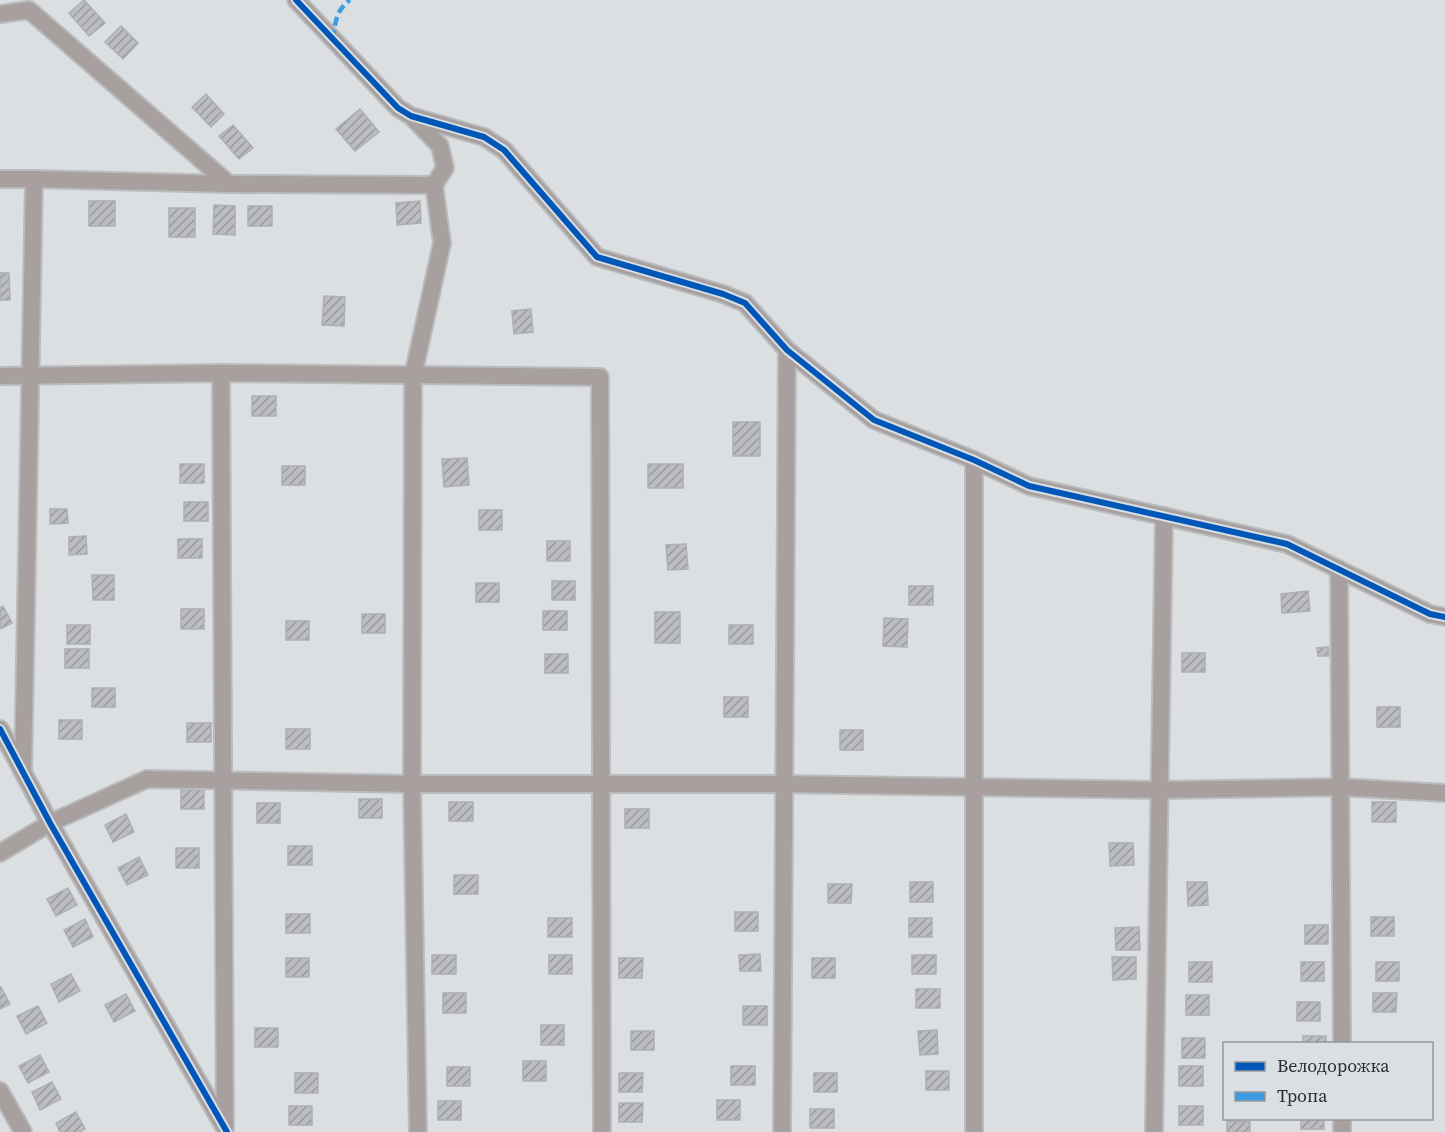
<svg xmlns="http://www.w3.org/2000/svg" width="1445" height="1132" font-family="'Source Serif 4',serif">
  <defs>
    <pattern id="building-hatch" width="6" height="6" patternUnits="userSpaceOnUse" patternTransform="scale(1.5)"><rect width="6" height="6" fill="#bcbdc0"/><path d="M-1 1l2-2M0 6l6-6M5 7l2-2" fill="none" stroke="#999a9c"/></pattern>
  </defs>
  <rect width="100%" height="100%" fill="#dcdfe2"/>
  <g fill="url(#building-hatch)" stroke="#adafb2" stroke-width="1.5">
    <polygon points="84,0 105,23 89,36 69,13"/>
    <polygon points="121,26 138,43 123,59 105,42"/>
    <polygon points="206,94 224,114 211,127 192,107"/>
    <polygon points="360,109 379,132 355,151 336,129"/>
    <polygon points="233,125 253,148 239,159 219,136"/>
    <rect x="89" y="201" width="26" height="25"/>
    <polygon points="420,201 421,223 397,225 396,203"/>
    <polygon points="214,205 235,206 235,235 213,234"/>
    <rect x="248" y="206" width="24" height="20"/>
    <rect x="169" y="208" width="26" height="29"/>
    <polygon points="0,273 9,273 10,300 0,300"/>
    <polygon points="324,296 345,297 344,326 322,325"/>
    <polygon points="531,309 533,332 514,334 512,311"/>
    <rect x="252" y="396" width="24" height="20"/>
    <rect x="733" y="422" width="27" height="34"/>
    <polygon points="467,458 469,485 444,487 442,459"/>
    <rect x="180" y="464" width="24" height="19"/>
    <rect x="648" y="464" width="35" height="24"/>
    <rect x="282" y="466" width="23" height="19"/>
    <rect x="184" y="502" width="24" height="19"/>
    <polygon points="50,509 67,509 68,523 50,524"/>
    <rect x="479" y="510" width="23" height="20"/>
    <polygon points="86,536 87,554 69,555 69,537"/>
    <rect x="178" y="539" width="24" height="19"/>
    <rect x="547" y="541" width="23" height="20"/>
    <polygon points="686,544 688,569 668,570 666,545"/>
    <polygon points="92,575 114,575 114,600 93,600"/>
    <rect x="552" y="581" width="23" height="19"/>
    <rect x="476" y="583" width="23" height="19"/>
    <rect x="909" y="586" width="24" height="19"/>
    <polygon points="1308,591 1310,611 1282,613 1281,594"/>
    <polygon points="3,606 12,623 0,629 0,608"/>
    <rect x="181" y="609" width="23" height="20"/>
    <rect x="543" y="611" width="24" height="19"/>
    <rect x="655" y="612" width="25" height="31"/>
    <rect x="362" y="614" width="23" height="19"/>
    <polygon points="884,618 908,619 907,647 883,646"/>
    <rect x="286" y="621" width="23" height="19"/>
    <rect x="67" y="625" width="23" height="19"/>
    <rect x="729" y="625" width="24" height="19"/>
    <polygon points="1328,647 1329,656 1318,656 1317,648"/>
    <rect x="65" y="649" width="24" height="19"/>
    <rect x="1182" y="653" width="23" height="19"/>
    <rect x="545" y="654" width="23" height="19"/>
    <rect x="92" y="688" width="23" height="19"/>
    <rect x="724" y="697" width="24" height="20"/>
    <rect x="1377" y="707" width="23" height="20"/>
    <rect x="59" y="720" width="23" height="19"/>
    <rect x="187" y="723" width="24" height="19"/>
    <rect x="286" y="729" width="24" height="20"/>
    <rect x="840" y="730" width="23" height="20"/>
    <rect x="181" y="790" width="23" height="19"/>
    <rect x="359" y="799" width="23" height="19"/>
    <rect x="449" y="802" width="24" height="19"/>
    <rect x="1372" y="802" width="24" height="20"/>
    <rect x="257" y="803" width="23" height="20"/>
    <rect x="625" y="809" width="24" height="19"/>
    <polygon points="126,814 134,832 113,842 105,825"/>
    <polygon points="1109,843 1133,843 1134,865 1110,866"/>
    <rect x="288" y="846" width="24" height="19"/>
    <rect x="176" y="848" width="23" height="20"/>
    <polygon points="139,857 148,875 127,885 118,868"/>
    <rect x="454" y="875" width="24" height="19"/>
    <rect x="910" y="882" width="23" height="20"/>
    <polygon points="1187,882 1207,882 1208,905 1188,906"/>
    <polygon points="828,884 852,884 851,903 828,903"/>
    <polygon points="68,888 77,905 56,916 47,899"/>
    <rect x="735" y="912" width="23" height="19"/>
    <rect x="286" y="914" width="24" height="19"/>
    <rect x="1371" y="917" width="23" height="19"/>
    <rect x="548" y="918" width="24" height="19"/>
    <rect x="909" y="918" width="23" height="19"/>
    <polygon points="85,919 93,937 73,947 64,930"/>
    <rect x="1305" y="925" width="23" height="19"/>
    <polygon points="1139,927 1140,950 1116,950 1115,928"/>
    <polygon points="760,954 761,971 740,971 739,955"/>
    <rect x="432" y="955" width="24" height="19"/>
    <rect x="549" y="955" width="23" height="19"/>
    <rect x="912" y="955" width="24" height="19"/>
    <polygon points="1112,957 1136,957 1136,979 1113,980"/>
    <rect x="286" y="958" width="23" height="19"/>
    <polygon points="619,958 643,958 642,978 619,978"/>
    <rect x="812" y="958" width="23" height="20"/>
    <rect x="1189" y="962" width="23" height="20"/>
    <rect x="1301" y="962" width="23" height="19"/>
    <rect x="1376" y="962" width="23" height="19"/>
    <polygon points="71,974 80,991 59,1002 51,984"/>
    <polygon points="1,987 10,1004 0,1009 0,988"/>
    <rect x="916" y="989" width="24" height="19"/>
    <rect x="443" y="993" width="23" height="20"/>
    <polygon points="1373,993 1397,993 1396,1012 1373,1012"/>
    <polygon points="126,994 135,1011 114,1022 105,1005"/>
    <rect x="1186" y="995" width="23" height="20"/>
    <rect x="1297" y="1002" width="23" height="19"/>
    <polygon points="38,1006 47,1023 26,1034 17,1016"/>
    <rect x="743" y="1006" width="24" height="19"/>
    <rect x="541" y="1025" width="23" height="20"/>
    <rect x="255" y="1028" width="23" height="19"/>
    <polygon points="937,1030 938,1054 920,1055 918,1031"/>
    <rect x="631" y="1031" width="23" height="19"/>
    <rect x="1303" y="1036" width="23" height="8"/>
    <rect x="1182" y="1038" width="23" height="20"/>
    <polygon points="40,1055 49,1072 28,1083 19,1066"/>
    <rect x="523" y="1061" width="23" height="20"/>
    <rect x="731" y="1066" width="24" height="19"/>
    <rect x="1179" y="1066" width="24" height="20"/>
    <rect x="447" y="1067" width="23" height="19"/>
    <rect x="926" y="1071" width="23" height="19"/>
    <rect x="295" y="1073" width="23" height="20"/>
    <polygon points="619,1073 643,1073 642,1092 619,1092"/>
    <rect x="814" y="1073" width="23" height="19"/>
    <polygon points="52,1082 61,1099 40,1110 32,1092"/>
    <rect x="717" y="1100" width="23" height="20"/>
    <rect x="438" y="1101" width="23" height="19"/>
    <polygon points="619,1103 643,1103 642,1122 619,1122"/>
    <rect x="289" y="1106" width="23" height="19"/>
    <rect x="1179" y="1106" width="24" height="19"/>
    <rect x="810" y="1109" width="24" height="19"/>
    <polygon points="76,1112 85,1129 80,1132 60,1132 56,1123"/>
    <rect x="1301" y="1118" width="23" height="11"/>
    <polygon points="1227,1121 1250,1122 1250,1132 1227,1132"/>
  </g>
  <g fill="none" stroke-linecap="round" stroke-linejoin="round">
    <defs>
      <g id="minor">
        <polyline points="296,0 398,108 411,116 484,137 504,150 597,257 723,294 745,303 787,350 874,420 974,460 1029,486 1287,544 1430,614 1445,617"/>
        <polyline points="0,14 29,10 229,184"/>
        <polyline points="0,179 34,179 23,771"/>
        <polyline points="34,179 229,184 434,185 445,168 440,146 413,118"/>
        <polyline points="221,373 225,1128"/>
        <polyline points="0,376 221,373 600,377 602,1132"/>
        <polyline points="1339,569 1342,1044"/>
        <polyline points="0,729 50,823 223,1125"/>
        <polyline points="0,853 50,823 147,779 412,784 782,784 1160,790 1340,787 1445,793"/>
        <polyline points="0,1091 23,1132"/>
        <polyline points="1342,1118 1342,1132"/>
        <polyline points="418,1132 412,784 413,376 442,243 434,185"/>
        <polyline points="782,1132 787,350"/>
        <polyline points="974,1132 974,460"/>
        <polyline points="1154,1132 1164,516"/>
      </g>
    </defs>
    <use href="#minor" stroke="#b9bbbd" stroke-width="20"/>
    <use href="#minor" stroke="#a7a09f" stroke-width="16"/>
    <path stroke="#3d9ce1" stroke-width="4.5" stroke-dasharray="9 4.5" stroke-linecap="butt" d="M333,39c2,-16 3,-29 17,-39"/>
    <defs>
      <g id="cycleway">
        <polyline points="296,0 398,108 411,116 484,137 504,150 597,257 723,294 745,303 787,350 874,420 974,460 1029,486 1287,544 1430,614 1445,617"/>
        <polyline points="0,729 50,823 227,1132"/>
      </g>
    </defs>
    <use href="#cycleway" stroke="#dadfe4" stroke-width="10"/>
    <use href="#cycleway" stroke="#0057b8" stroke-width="6"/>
  </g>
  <rect x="1223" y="1042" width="210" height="78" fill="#dadfe4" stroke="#94979b" stroke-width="1.5"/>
  <rect x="1235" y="1062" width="30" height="9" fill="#0057b8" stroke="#94979b" stroke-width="1.5"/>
  <text x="1277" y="1072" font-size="18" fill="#2a2c2e">Велодорожка</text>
  <rect x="1235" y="1092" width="30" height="9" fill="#3d9ce1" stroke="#94979b" stroke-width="1.5"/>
  <text x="1277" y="1102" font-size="18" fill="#2a2c2e">Тропа</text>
</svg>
